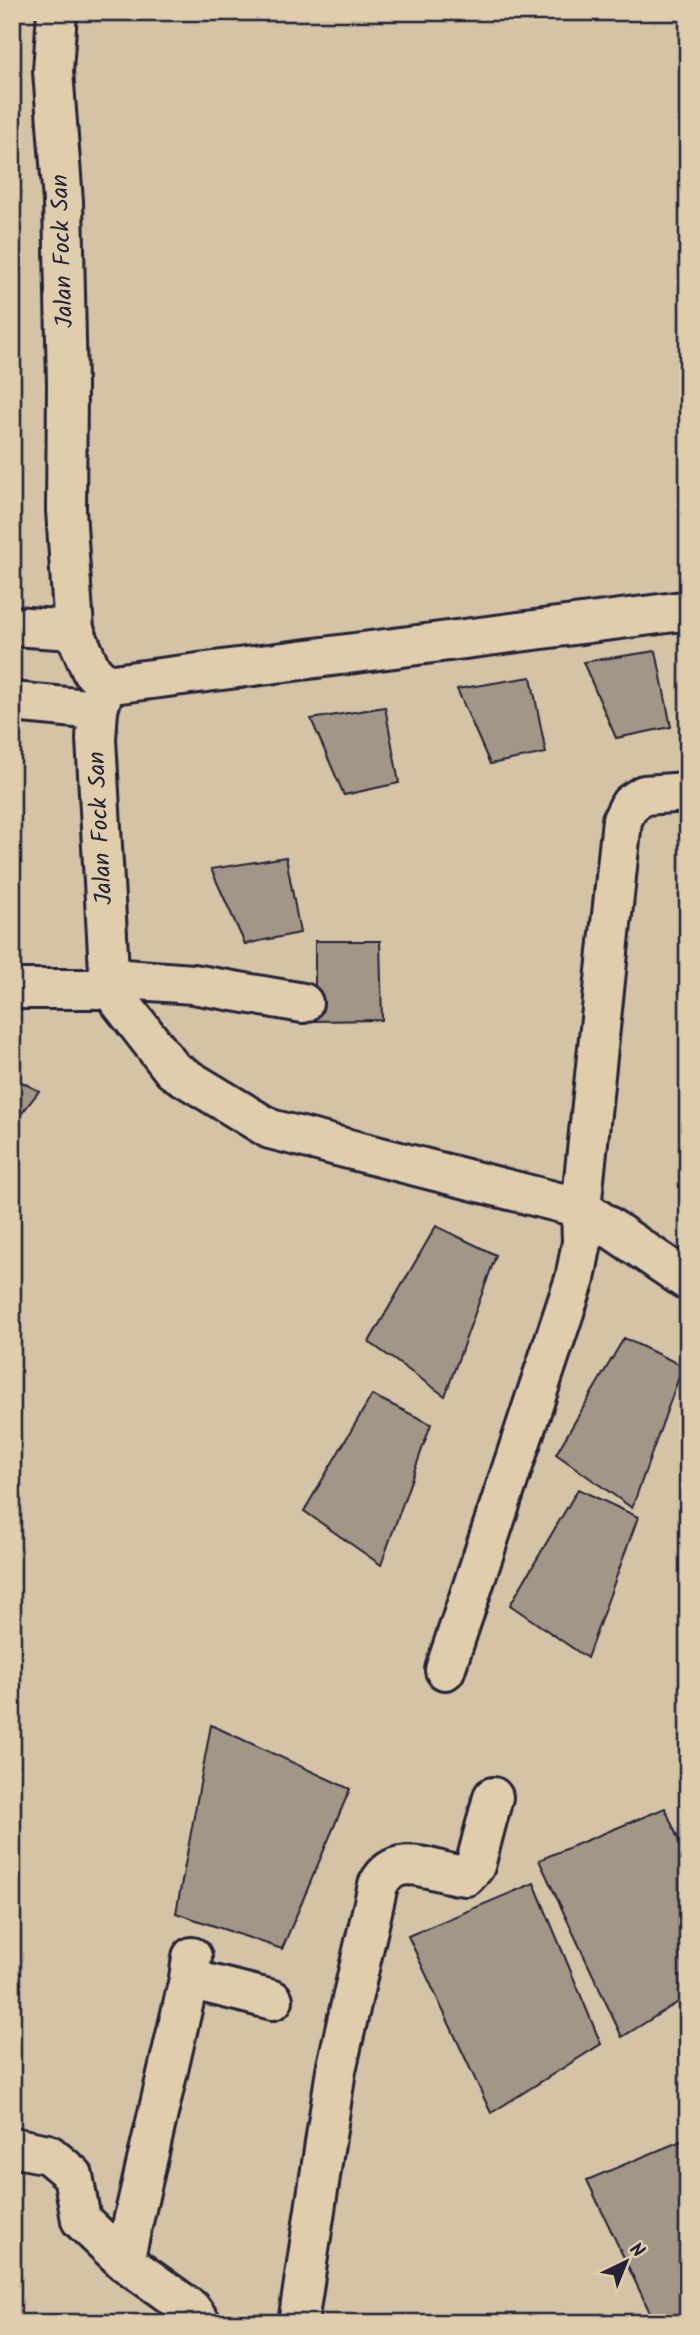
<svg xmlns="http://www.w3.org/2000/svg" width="700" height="2335" font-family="Kalam,sans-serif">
  <rect width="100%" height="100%" fill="#d4c3a4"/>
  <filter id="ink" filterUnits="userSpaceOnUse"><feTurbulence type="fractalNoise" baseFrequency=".0143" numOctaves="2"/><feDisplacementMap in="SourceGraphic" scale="14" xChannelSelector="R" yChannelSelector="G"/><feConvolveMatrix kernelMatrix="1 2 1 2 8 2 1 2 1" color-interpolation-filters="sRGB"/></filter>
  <g filter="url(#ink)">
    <g fill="#a29687" stroke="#22223b" stroke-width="2">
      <polygon points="656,651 671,727 616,738 583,662"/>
      <polygon points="531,677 546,753 490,764 457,689"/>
      <polygon points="385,707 399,783 344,795 311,719"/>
      <polygon points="286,857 300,933 245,944 211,869"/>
      <polygon points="315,941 380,941 382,1020 315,1021"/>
      <polygon points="12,1077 39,1091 12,1126"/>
      <polygon points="436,1226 496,1255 445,1396 369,1342"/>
      <polygon points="624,1338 683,1366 632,1508 556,1454"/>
      <polygon points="372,1395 431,1424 381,1565 304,1511"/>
      <polygon points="578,1489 638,1517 587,1658 510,1605"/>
      <polygon points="211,1725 350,1789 282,1949 176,1913"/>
      <polygon points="665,1808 688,1862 688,1996 622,2037 539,1860"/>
      <polygon points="534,1883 601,2044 491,2113 408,1936"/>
      <polygon points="688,2138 688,2323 655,2323 587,2180"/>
    </g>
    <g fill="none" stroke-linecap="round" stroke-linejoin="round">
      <defs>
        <g id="minor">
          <polyline points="57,12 53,71 63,202 67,385 66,510 74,630 91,670 105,685 98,710 96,739 110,989 173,1070 270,1129 581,1208 688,1281"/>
          <polyline points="12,626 74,630"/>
          <polyline points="105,685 683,611"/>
          <polyline points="12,702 98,710"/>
          <polyline points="110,978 193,984 303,1003"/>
          <polyline points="12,989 110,989"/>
          <polyline points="445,1670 575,1279 582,1242 581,1208 622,820 630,804 644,795 688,792"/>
          <polyline points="189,1979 273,2000"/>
          <polyline points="12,2147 48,2154 73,2175 81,2220 124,2261 191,2309 201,2323"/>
          <polyline points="124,2261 189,1979 192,1957"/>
          <path d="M298,2323l38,-253 42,-185c19,-37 57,-11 88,-9l9,-10 18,-69"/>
        </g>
      </defs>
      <use href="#minor" stroke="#22223b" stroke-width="44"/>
      <use href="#minor" stroke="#dfcdab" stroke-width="38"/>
    </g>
  </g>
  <g text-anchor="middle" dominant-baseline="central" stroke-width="7" stroke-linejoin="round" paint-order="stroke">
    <g font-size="24" fill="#22223b" stroke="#dfcdab">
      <text transform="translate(63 251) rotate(-92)">Jalan Fock San</text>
      <text transform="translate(101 828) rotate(-93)">Jalan Fock San</text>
    </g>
  </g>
  <rect width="700" height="2335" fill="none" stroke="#dfcdab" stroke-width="42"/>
  <rect x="21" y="21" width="658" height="2293" fill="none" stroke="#22223b" stroke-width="2.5" filter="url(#ink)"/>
  <g transform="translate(626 2262) rotate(43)" stroke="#dfcdab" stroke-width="5" paint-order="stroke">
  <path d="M0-5L12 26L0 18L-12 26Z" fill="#22223b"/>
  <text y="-10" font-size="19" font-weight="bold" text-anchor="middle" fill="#22223b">N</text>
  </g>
</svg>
